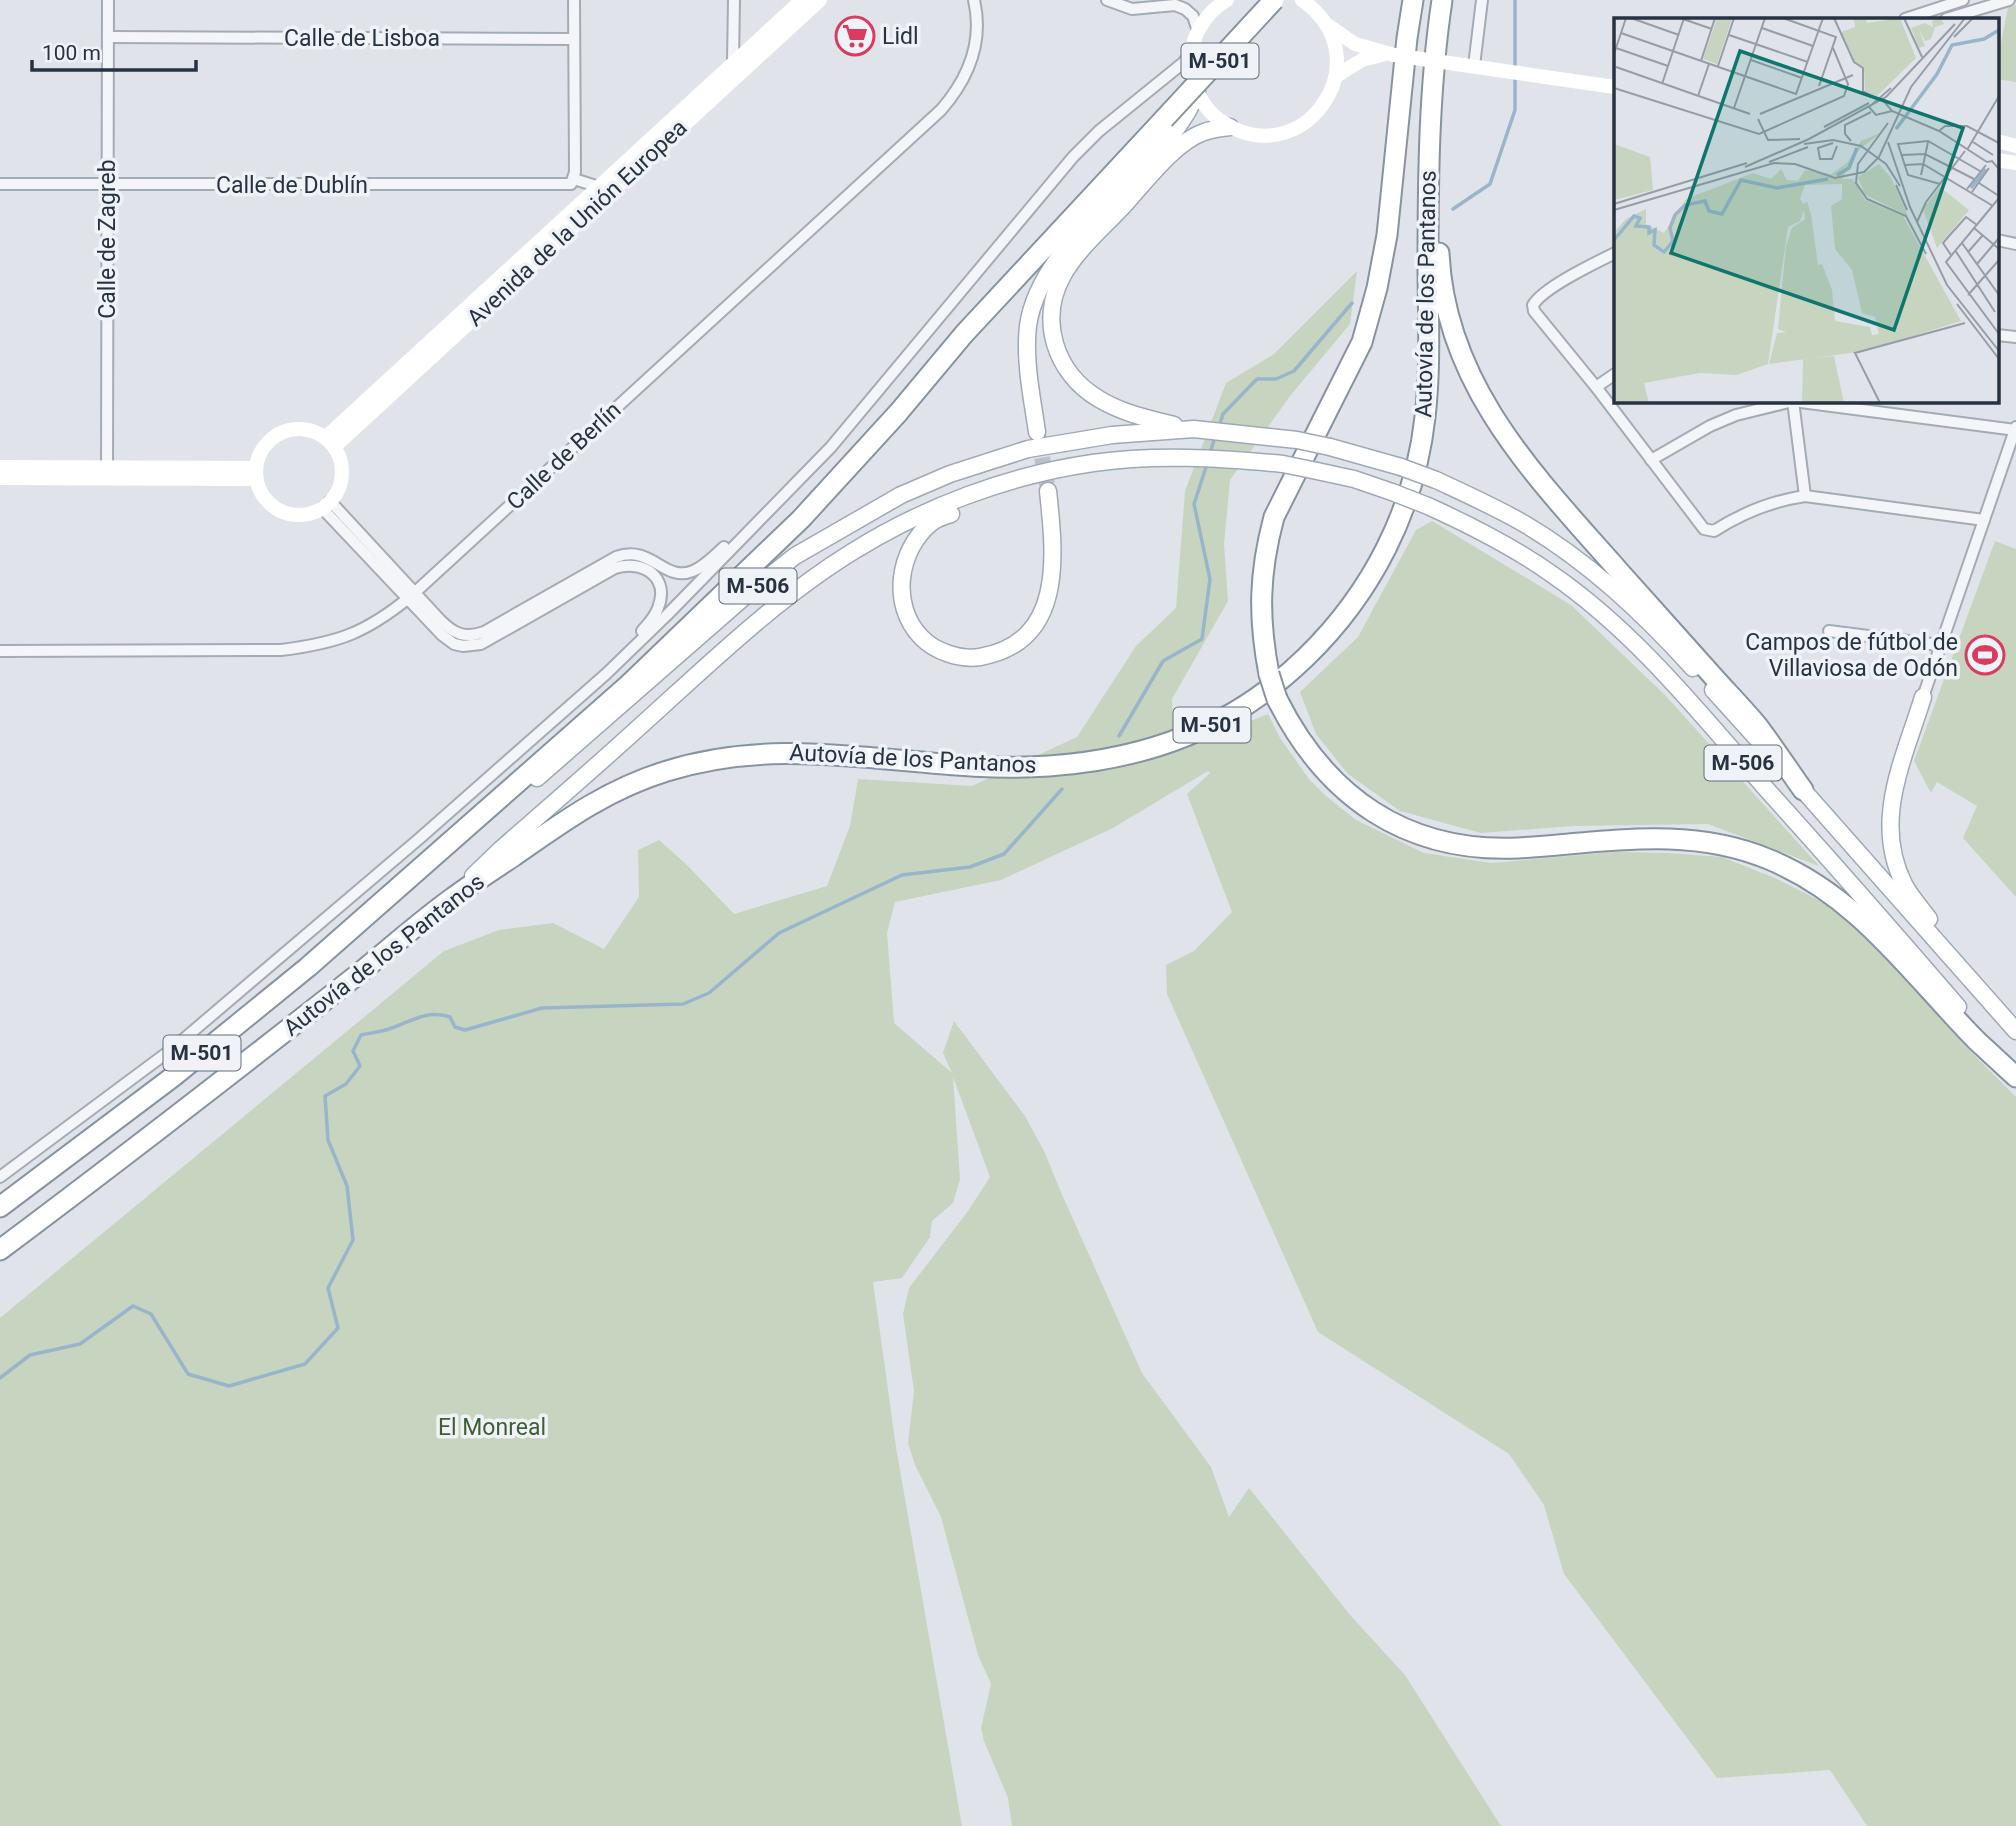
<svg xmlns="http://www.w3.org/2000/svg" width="2016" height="1826" font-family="Roboto,sans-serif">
  <rect width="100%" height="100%" fill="#e0e4ea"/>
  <g fill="#c7d4c0">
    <polygon points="2016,5 2016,82 1997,79 1997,63 2008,7"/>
    <polygon points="1357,271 1350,324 1290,396 1230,480 1224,544 1228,601 1172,699 1174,752 1268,714 1280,738 1309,779 1326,796 1356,820 1424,853 1491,863 1615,852 1669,853 1722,857 1775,878 1830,906 1874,945 1972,1053 2016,1097 2016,1826 1867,1826 1830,1770 1717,1778 1564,1574 1544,1505 1509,1454 1318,1332 1167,994 1166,965 1194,951 1232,912 1187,794 1210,773 1208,771 1113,828 1001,880 895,902 887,933 894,1023 952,1073 943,1053 954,1021 1025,1116 1045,1153 1060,1190 1142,1373 1211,1467 1229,1517 1249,1488 1350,1615 1405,1675 1501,1826 1012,1826 1008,1798 984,1741 981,1728 991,1684 978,1655 941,1517 915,1465 908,1443 914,1391 903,1314 909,1288 968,1211 990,1177 953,1077 960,1179 953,1203 932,1221 930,1237 902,1278 873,1282 896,1447 962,1826 0,1826 0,1318 444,951 499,930 553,923 604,949 639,897 638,850 659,840 687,865 734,914 827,886 850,826 858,779 972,786 1077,737 1136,646 1176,608 1185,491 1226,383 1274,354"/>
    <polygon points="1432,521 1571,605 1666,696 1819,866 1708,824 1574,826 1481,833 1400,811 1348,774 1316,734 1300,692 1358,637 1416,530"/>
    <polygon points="1995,541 2016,549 2016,897 1963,838 1977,806 1937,782 1931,793 1914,761"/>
  </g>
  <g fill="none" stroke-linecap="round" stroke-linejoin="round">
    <g stroke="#98b5cc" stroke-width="3.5">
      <polyline points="1515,0 1515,68"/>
      <polyline points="1453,209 1490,184 1515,110 1515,76"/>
      <polyline points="1219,427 1223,414 1257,379 1276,379 1294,371 1352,303"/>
      <polyline points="1210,453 1215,437"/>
      <polyline points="1119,736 1163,661 1202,639 1210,579 1194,504 1207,464"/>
      <path d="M0,1378l30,-23 50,-11 53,-38 18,8 37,60 41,12 76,-22 33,-36 -10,-40 25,-48 -6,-54 -19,-46 -3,-44 21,-12 14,-18 -7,-15 8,-16c9,-2 19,-3 28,-6 21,-7 38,-20 61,-12l5,10 10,3 77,-22 141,-4 26,-11 70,-60 123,-58 68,-8 34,-13 58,-65"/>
    </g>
    <polyline stroke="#bbc1c8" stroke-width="16" stroke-dasharray="16 8" stroke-linecap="butt" points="1038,434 1047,484"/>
    <defs>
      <g id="street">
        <polyline points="1107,0 1132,9 1175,5 1185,9 1193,16 1198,31"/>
        <polyline points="1905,19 1963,0"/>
        <polyline points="1946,19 2009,0"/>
        <polyline points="109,37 574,39"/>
        <polyline points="733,62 734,0"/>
        <polyline points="1474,66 1482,0"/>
        <polyline points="574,179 596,186"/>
        <polyline points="0,184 571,184 575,172 574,0"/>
        <polyline points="1997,240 2016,244"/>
        <path d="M1615,253c-20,10 -71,34 -82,52l1,6 62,76 108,142 10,2c28,-18 58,-30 91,-35l179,24"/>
        <polyline points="1997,335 2016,337"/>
        <polyline points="1596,387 1615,374"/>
        <polyline points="1793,401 1805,496"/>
        <polyline points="1651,460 1710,426 1736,415 1793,401 2016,430"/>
        <polyline points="107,473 108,0"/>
        <path d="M330,501l110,119c14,14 25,19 44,12l132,-75c36,-13 48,26 77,14 12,-5 22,-16 31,-24"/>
        <path d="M322,508l120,127 12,9 9,2 18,-2 134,-76c29,-9 55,10 43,40 -3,9 -10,16 -16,23"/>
        <polyline points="1829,631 1939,645"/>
        <path d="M0,651l281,-1c57,-7 85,-17 130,-54l530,-486c27,-31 43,-67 33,-110"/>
        <polyline points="1923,697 2016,427"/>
        <polyline points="0,1177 172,1049 420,838 606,674 667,615 831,447 1073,157 1099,131 1183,63 1190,54"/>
      </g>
      <g id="primary">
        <path d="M1174,425c-25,-6 -52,-12 -75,-26 -44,-26 -61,-79 -36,-124 15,-27 42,-49 63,-72 20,-22 49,-61 78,-71 8,-3 17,-4 26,-5"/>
        <path d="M1037,432c-5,-35 -13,-71 -9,-106 8,-61 72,-115 113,-158 23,-24 44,-45 56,-76"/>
        <polyline points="1330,447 1401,467"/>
        <polyline points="1317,471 1354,479 1392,492"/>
        <path d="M1436,480c30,14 59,27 87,43 65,38 120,90 170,145"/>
        <path d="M1428,506c44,20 86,41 125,69 84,58 149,141 216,217 64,71 127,143 189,215"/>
        <path d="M951,514c-7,2 -15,5 -20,9 -33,27 -41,82 -10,114 14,15 40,23 59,20 85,-15 75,-101 68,-166"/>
        <polyline points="1713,690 1759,741"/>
        <path d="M1923,697c-19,62 -51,124 -19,187 6,12 17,24 25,35"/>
        <polyline points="537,778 751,591 795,556 901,495 950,474 1028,449 1112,435 1194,429 1297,440"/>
        <polyline points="1795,781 2016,1031"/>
        <path d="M473,876l28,-27c46,-40 91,-79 135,-119 69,-62 137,-129 216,-178 72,-45 157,-77 241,-89 63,-9 127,-5 190,1"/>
      </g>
      <g id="highway">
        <path d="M1439,253c6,133 97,224 179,317 31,35 62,69 93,104 15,17 31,33 46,51 16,21 31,44 46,65"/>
        <path d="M1269,674c-11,-57 -10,-101 5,-157l88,-175 15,-54 10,-53 20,-197 6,-38"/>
        <path d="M1277,699c49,98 129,154 241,149 84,-5 168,-23 250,11 91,37 142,114 209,182 13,12 26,24 39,36"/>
        <polyline points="0,1207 174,1076 308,967 626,687 801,519 898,413 964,334 1164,119"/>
        <path d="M0,1250c120,-90 239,-182 357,-275 31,-25 61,-52 94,-76 20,-15 42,-29 63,-43 50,-35 94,-67 153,-85 130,-41 252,4 382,-5 99,-7 184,-38 257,-109 66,-64 109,-148 119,-240 6,-51 3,-103 3,-154 0,-88 1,-176 14,-263"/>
      </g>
    </defs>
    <use href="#street" stroke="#a5abb4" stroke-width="14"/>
    <use href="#primary" stroke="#9ea9b6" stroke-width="19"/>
    <use href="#highway" stroke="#8693a1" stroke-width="23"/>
    <use href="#street" stroke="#f3f5f8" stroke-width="10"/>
    <g stroke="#fff" stroke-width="14">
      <path d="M1227,0c-24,14 -38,40 -36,67 2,21 12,42 30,54 81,56 165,-62 81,-121"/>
      <polyline points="1329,26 1355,44 1394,55"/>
      <polyline points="1456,64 1615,87"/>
      <polyline points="1336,76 1362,60 1382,55"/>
      <polyline points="1997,141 2016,146"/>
      <polyline points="1997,160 2016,163"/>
      <circle cx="299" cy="472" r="43"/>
      <polyline points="325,438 802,0"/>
      <polyline points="334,447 820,0"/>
      <polyline points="0,467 256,468"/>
      <polyline points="0,478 256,479"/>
    </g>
    <use href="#primary" stroke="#fff" stroke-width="16"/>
    <use href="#highway" stroke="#fff" stroke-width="19"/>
    <defs>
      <g id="primary-bridge">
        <polyline points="1297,440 1330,447"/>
        <polyline points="1283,464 1317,471"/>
        <polyline points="1401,467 1436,480"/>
        <polyline points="1392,492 1428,506"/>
      </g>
      <g id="highway-bridge">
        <polyline points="1164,119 1274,0"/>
        <polyline points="1269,674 1277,699"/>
      </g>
    </defs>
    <use href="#primary-bridge" stroke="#9ea9b6" stroke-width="19" stroke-linecap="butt"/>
    <use href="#highway-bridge" stroke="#8693a1" stroke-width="23" stroke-linecap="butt"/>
    <polyline stroke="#fff" stroke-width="14" points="1394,55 1456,64"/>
    <use href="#primary-bridge" stroke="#fff" stroke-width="16"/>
    <use href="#highway-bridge" stroke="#fff" stroke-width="19"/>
  </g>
  <defs>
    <symbol id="supermarket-ring" viewBox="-11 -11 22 22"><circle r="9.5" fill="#eff3f7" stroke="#d83c5e" stroke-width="1.5"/><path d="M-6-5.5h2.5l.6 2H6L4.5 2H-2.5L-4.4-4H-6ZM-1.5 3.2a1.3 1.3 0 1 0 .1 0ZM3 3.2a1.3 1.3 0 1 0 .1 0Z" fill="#d83c5e"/></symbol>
    <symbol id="stadium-ring" viewBox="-11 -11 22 22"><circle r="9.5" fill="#eff3f7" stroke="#d83c5e" stroke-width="1.5"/><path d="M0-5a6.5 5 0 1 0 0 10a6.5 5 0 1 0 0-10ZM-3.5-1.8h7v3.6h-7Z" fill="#d83c5e"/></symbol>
  </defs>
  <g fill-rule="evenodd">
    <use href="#supermarket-ring" x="833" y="14" width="44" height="44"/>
    <use href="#stadium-ring" x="1963" y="633" width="44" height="44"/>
  </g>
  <g text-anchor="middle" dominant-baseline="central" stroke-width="7" stroke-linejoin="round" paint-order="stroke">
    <g fill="#eff3f7" stroke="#636d78" stroke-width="2">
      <rect x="1181.5" y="43.5" width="77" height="35" rx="5"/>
      <rect x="719.5" y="568.5" width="77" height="35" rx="5"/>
      <rect x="1173.5" y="707.5" width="77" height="35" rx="5"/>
      <rect x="1704.5" y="745.5" width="77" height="35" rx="5"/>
      <rect x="163.5" y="1035.5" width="77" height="35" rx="5"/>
    </g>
    <g font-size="21" font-weight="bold" fill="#273342">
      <text x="1220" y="61">M-501</text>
      <text x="758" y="586">M-506</text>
      <text x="1212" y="725">M-501</text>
      <text x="1743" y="763">M-506</text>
      <text x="202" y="1053">M-501</text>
    </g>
    <g font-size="23" fill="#273342" stroke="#eff3f7" text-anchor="start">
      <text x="882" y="36">Lidl</text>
      <text x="1958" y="642" text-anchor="end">Campos de fútbol de<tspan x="1958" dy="26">Villaviosa de Odón</tspan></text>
    </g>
    <g font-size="23" fill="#273342" stroke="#eff3f7">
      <text x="362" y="38">Calle de Lisboa</text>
      <text x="292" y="185">Calle de Dublín</text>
      <text transform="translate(577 223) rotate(-43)">Avenida de la Unión Europea</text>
      <text transform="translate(107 239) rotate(-90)">Calle de Zagreb</text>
      <text transform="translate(1426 294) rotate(-89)">Autovía de los Pantanos</text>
      <text transform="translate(564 456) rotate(-43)">Calle de Berlín</text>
      <text transform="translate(913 759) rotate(3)">Autovía de los Pantanos</text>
      <text transform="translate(384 955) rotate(-38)">Autovía de los Pantanos</text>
    </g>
    <g font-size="23" fill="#3f5f33" stroke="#eff3f7">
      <text x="492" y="1427">El Monreal</text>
    </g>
  </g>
  <g transform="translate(1614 18)">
    <rect width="385" height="385" fill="#e0e4ea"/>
    <path d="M103,0h15l-15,46 -14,-5zM240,0h11l2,5 33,-5 16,40 -39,38 -12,-3 -1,-26 -8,-4 -15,-31 14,-5zM326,0l4,6 -9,3 -4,12 -6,2 -6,-12 6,17 -6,2 -8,-20 14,-5 8,4 -1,-6zM266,115l-22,18 -16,28h11l12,21 38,16 58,105 -96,30 -96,13 8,-31 9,-1 -8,-3 8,-83 6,-18 13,-9 -1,-9 -4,11 -12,6 -20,137 -31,11 -37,-2 -56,10 5,20h-35v-171l12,-13 20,-10v15l18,9 22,-34 67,-26 18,6 10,-10 6,11 11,1 7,-11 26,4 16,-11 14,-22zM228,166v15l-11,7 4,43 17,21 10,43 13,4 4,17 -7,1 -2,-8 -35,-6 -3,-31 -10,-26 -4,1 -7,-51 -4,-13 -3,3 -4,-5 5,-14zM0,126l36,13 3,33 -39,10zM265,146l12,14 17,38 -44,-22 -6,-17zM326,169l29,23 -32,38 -14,-39zM220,338l10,47h-42l1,-44z" fill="#c7d4c0" fill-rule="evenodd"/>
    <path fill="none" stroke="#98b5cc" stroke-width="3.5" d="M282,111l41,-55 15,-29 32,-6 15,-9M223,157l12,-7 8,-20M357,170l15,-19M0,222l20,-24 6,2 -4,8 13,1v6l6,-3 -1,15 10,7 9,-11 -3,-13 5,-13 10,-10 20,-4 4,10 13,3 19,-34 36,8 51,-9"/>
    <path fill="none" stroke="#969da7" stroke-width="2" d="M17,0l48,17M169,0l53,19 -17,49M220,0l20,44 9,6v23l12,7M290,0l18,39M69,1l29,10M148,10l51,18M7,15l175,61 27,-76M115,17l79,27M340,19l19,-19M2,30l52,18M0,36l12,-36M137,42l51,18M87,43l14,-43M104,48l16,-48M2,49l134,47M48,66l22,-66M0,70l145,46 85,-38 4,-12 -15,-36M277,70l-22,19 7,8 16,-4M84,78l11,-32M268,81l10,12 47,20 48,31 5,-1 7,8M120,90l31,-90M146,96l93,-39M144,101l10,21 32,-1M274,105l-30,41 -2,19 11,16 39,17 20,38M210,109l45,-24M325,113l6,-5h22l32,17M237,123l-6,-7v-9l26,-13M274,124l22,65M359,124l20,13M219,125l-15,5 2,11h12l5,-13M190,126l29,-4 28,6 25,18 14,22M353,132l32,-54M288,137l23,-1 49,25M155,144l39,-15M291,147l18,-1 70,42M131,149l64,-28 77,-42 69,-73M307,157l7,-33M365,165l20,13M326,166l-32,-9 -10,-31 30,-3 52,30M282,167l11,25M353,171l19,-24M358,174l17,-24M385,180l-53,64 53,72M312,184l39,-51M0,186l133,-41M295,187l38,80 52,66M0,192l160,-47 21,1 40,14 29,-6 15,-15 32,-70 54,-69M303,204l9,-20M360,210l25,21M348,225l37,52M341,232l40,62M354,234l15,-17M337,237l-8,-12 6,-7 17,-19 11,8M363,246l22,-26M354,277l31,-35M343,286l42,55M266,385l-25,-50 110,-30"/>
    <path fill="#0f766e" fill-opacity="0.15" stroke="#0f766e" stroke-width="3.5" d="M126,33l223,77 -69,202 -223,-77z"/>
    <rect width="385" height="385" fill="none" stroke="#273342" stroke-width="3.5"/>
  </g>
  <path d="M32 60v10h164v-10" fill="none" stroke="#273342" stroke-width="3.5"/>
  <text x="42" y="60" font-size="21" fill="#273342" stroke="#eff3f7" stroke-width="5" paint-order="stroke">100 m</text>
</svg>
